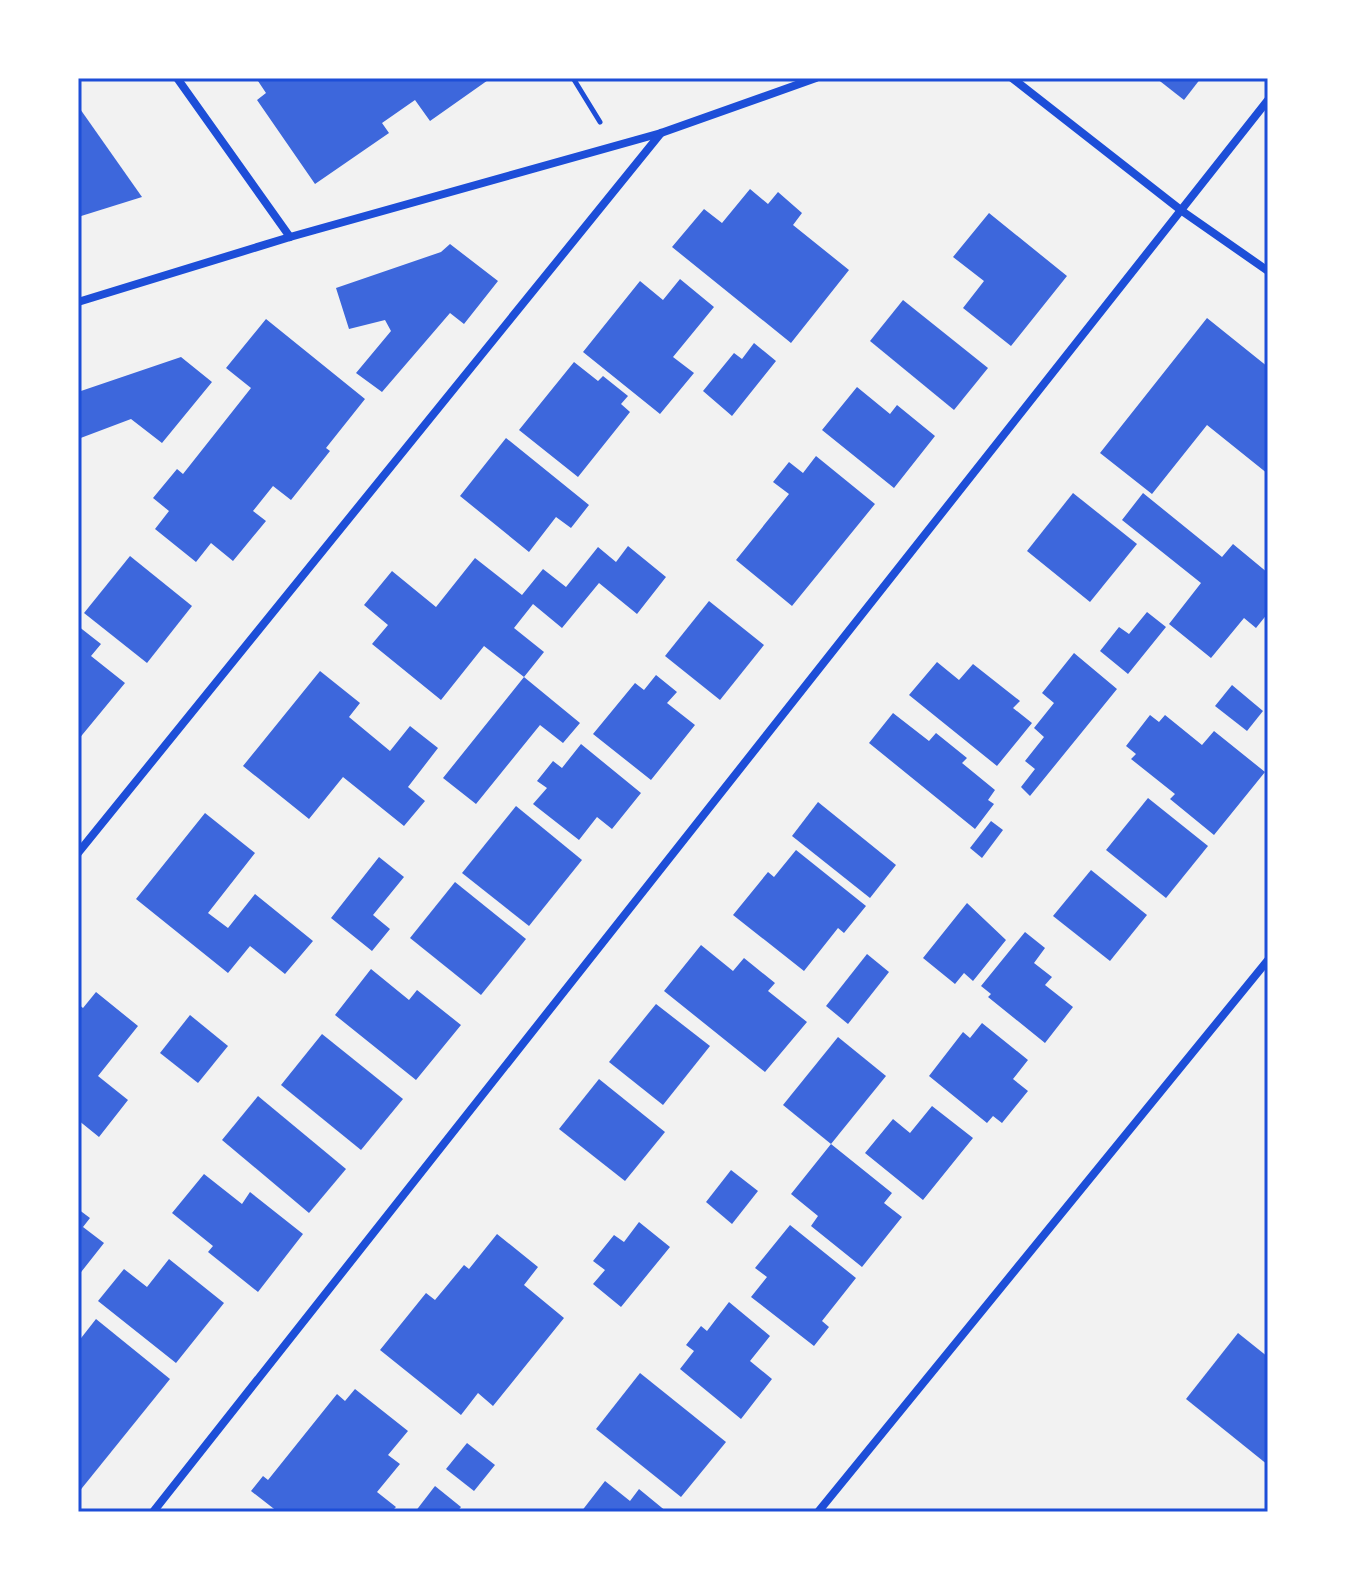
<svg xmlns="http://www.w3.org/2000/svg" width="1346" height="1590" font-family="'Varela Round',sans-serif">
  <rect width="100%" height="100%" fill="#f2f2f2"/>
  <g fill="#3d67dc">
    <polygon points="256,78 491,78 430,121 415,100 382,123 389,133 315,184 257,100 266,93"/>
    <polygon points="1156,78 1201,78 1184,100"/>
    <polygon points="78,106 142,197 78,217"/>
    <polygon points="750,189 768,204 778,192 802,213 793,225 849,270 791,343 672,247 704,209 722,223"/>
    <polygon points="989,213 1067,276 1011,346 963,308 984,281 953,257"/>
    <polygon points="450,244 498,281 464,324 450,313 382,392 356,373 391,331 385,320 349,329 336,288 441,252"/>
    <polygon points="680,279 714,307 673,357 694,373 660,414 583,352 640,281 663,300"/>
    <polygon points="903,300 988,368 954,410 870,341"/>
    <polygon points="1207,318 1268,367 1268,474 1207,425 1152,494 1100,453"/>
    <polygon points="266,319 365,399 326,448 330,451 291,500 273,486 253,511 266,521 233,561 211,543 196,562 155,529 169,511 153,498 177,469 183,474 251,388 226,368"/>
    <polygon points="754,343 776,361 732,416 703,391 734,353 742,359"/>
    <polygon points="181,357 212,382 162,443 131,419 78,439 78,392"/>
    <polygon points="574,362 598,381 603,376 628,396 621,404 630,412 578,477 519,430"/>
    <polygon points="857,387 890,414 897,405 935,436 894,488 822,430"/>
    <polygon points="506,438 589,505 571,528 556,517 529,552 460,496"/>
    <polygon points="816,456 875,504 792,606 736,560 789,494 773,482 789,462 803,473"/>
    <polygon points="1073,493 1137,544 1090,602 1027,551"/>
    <polygon points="1143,493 1222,557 1233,544 1268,573 1268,613 1256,628 1244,618 1211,658 1169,624 1201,583 1122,520"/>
    <polygon points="628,546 666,577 637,614 599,583 562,628 533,604 514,628 544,652 524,677 484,646 441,700 372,644 388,625 364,605 392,571 436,607 475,558 522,595 543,569 566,587 598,547 616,562"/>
    <polygon points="130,556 192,606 147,663 84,613"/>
    <polygon points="709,601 764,645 720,700 665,656"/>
    <polygon points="1147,612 1166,627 1128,674 1100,651 1119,627 1129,634"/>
    <polygon points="78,626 101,644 91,656 125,683 78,740"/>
    <polygon points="1074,653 1117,689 1030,796 1021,787 1035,769 1025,761 1044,737 1034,728 1054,703 1042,693"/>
    <polygon points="937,662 959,680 973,664 1020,701 1013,708 1032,723 997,766 909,695"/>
    <polygon points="320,671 360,703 349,717 390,751 410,726 438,748 408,787 425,801 404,826 343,777 309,819 243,766"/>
    <polygon points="656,675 677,692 667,703 695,725 651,780 593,734 635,683 644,690"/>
    <polygon points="524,677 580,723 563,743 540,725 476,804 443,778"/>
    <polygon points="1232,685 1263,711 1247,731 1215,706"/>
    <polygon points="893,713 929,741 936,733 967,758 962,763 995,790 988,800 994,804 975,829 869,743"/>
    <polygon points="1150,715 1159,722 1165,715 1202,745 1214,731 1265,772 1214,835 1170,799 1175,794 1131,759 1136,754 1126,746"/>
    <polygon points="581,744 641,793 612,829 597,817 579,840 533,804 547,788 537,781 553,761 562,768"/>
    <polygon points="1148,798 1208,846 1166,898 1106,850"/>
    <polygon points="818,802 896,865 870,898 792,836"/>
    <polygon points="516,806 582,860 529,926 462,873"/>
    <polygon points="205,813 255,853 208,913 228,928 255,894 313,941 285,974 250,946 228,973 136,899"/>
    <polygon points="991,821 1003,830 982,858 970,848"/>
    <polygon points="796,850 866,906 844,933 838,928 804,971 733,915 768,872 774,877"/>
    <polygon points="379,857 404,877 373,915 390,929 372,951 331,918"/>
    <polygon points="1091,870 1147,915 1110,961 1053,916"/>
    <polygon points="455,882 526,939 481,995 410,938"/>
    <polygon points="967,903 1006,940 973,981 964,973 955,984 923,958"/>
    <polygon points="1025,932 1045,948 1034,963 1052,977 1045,985 1073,1007 1045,1043 988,997 991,994 981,986"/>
    <polygon points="701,945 733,971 744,958 775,983 768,991 807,1022 765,1072 664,991"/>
    <polygon points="867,954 889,972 848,1024 826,1006"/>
    <polygon points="371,969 409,1000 417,990 461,1025 416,1080 335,1015"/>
    <polygon points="96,992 138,1026 98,1076 128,1100 99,1137 78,1120 78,1004 83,1008"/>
    <polygon points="656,1004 710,1046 663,1105 609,1062"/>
    <polygon points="190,1015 228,1046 198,1083 160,1053"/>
    <polygon points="982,1023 1028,1060 1013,1079 1028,1091 1002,1123 993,1116 987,1123 929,1076 963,1032 970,1038"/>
    <polygon points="322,1034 403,1099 361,1150 281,1085"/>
    <polygon points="838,1037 886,1076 831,1144 783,1105"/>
    <polygon points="599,1079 665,1132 625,1181 559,1129"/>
    <polygon points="258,1096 346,1169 309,1213 222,1140"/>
    <polygon points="932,1106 973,1138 923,1200 865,1153 893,1119 910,1133"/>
    <polygon points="831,1144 892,1193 884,1203 902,1217 862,1267 811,1226 818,1216 791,1194"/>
    <polygon points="731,1170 758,1191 732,1224 706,1202"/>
    <polygon points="204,1174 242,1204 250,1192 303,1234 258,1292 208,1252 213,1246 172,1213"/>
    <polygon points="78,1209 90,1218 83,1227 104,1243 78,1276"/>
    <polygon points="639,1222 670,1247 621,1307 593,1284 605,1270 593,1261 614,1235 624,1242"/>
    <polygon points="790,1225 856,1278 822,1321 829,1327 814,1346 751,1297 767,1277 755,1268"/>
    <polygon points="497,1234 538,1267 524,1285 564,1318 493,1406 478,1393 461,1415 380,1350 426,1293 435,1300 464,1265 469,1269"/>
    <polygon points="169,1259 224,1303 176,1363 98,1301 124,1269 147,1287"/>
    <polygon points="729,1302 770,1336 750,1361 772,1379 741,1419 680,1369 694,1351 686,1345 701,1326 707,1331"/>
    <polygon points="96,1319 170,1379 78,1493 78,1342"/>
    <polygon points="1238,1333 1268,1357 1268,1465 1186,1399"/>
    <polygon points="640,1373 726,1442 681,1497 596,1429"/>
    <polygon points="355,1389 408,1431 388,1455 400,1464 377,1492 396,1507 391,1512 278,1512 251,1491 263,1476 268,1480 337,1394 345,1401"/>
    <polygon points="467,1443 495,1465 474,1491 446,1469"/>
    <polygon points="605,1481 630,1501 639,1489 667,1512 581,1512"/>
    <polygon points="435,1486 461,1507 457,1512 415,1512"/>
  </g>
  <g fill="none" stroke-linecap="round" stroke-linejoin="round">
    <polyline stroke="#1d4ed8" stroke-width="5" points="573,78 600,122"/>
    <g stroke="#1d4ed8" stroke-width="8">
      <polyline points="177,78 290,237"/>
      <polyline points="1012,78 1182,211 1268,271"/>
      <polyline points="78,302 290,237 661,133 816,78"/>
      <polyline points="78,853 661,133"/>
      <polyline points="153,1512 1268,100"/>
      <polyline points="818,1512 1268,960"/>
    </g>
  </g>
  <rect width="1346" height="1590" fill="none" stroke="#ffffff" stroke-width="160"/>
  <rect x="80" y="80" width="1186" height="1430" fill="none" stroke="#1d4ed8" stroke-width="3"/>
</svg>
